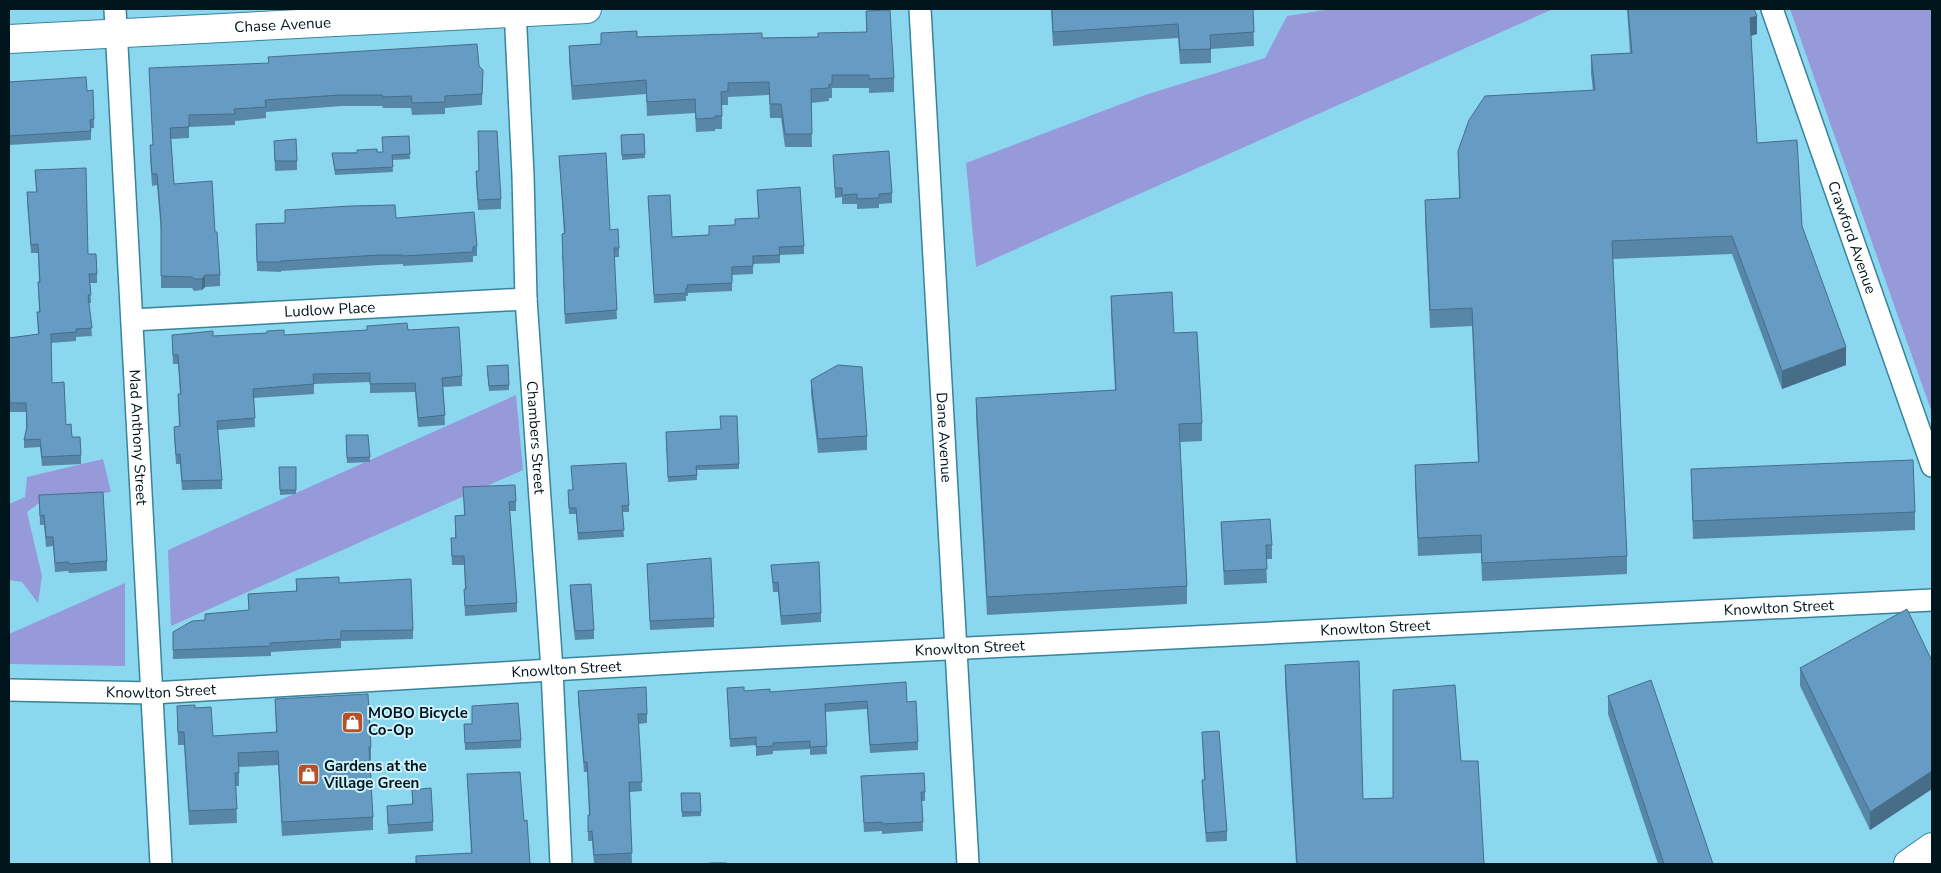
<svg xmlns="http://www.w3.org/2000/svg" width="1941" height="873" font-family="'Nunito Sans',sans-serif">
  <rect width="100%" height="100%" fill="#8bd7f0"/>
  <g fill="#979ad9">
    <polygon points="1331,9 1553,9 976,267 966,163 1145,95 1265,58 1287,16"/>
    <polygon points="1790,9 1932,9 1932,413"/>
    <polygon points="516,395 523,470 171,626 168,550"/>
    <polygon points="103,459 111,492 42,501 27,512 42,576 38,603 22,582 9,580 9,504 25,497 27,477"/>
    <polygon points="125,583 125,666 9,664 9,634"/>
  </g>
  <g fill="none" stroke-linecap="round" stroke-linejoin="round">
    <defs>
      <g id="street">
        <path id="s1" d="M115,9l46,855"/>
        <path id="s2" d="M515,9l8,166 3,124 26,371 9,194"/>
        <path id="s3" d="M920,9l48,855"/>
        <path id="s4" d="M1772,9l160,457"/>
        <path id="s5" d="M132,320l394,-21"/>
        <path id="s6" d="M9,690l143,3 557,-32 1223,-61"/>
      </g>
      <g id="secondary">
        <path id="s7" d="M9,39l578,-30"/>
        <polyline points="1908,864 1932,847"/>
      </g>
    </defs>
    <use href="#street" stroke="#37849b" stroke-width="24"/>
    <use href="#secondary" stroke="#37849b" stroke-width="30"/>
    <use href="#street" stroke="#fff" stroke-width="21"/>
    <use href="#secondary" stroke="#fff" stroke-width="28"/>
  </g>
  <g fill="#5886a9">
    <polygon points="1051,9 1253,9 1254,46 1211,49 1211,63 1180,64 1178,38 1053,46"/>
    <polygon points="1627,9 1754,9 1757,34 1751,36 1757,143 1802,226 1846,365 1782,389 1732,254 1613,259 1627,556 1627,574 1482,581 1481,553 1418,556 1415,483 1415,465 1478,462 1472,326 1430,328 1425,218 1425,200 1459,198 1458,151 1593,91 1591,73 1591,55 1630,53"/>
    <polygon points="866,11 894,78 894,92 869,93 869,88 832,88 832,98 829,98 829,101 811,103 812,147 785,147 781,118 770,118 769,95 728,97 728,105 722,105 722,129 715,129 715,131 696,132 695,113 647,116 646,94 572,100 569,60 569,46 601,44 637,37 762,38 818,37 866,32"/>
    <polygon points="479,66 483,70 482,105 445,108 445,114 412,115 411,108 383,108 382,106 341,106 266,112 266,118 235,121 235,125 189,127 189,138 171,139 174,184 215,232 220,275 220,286 205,287 202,290 194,291 192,288 161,288 161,232 157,185 152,186 150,157 150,145 153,145 149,68"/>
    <polygon points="9,77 9,82 87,91 94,119 94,128 91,128 91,140 9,145"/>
    <polygon points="478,131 501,199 501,209 478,210 476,181 476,171 479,171"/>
    <polygon points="644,134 645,158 622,160 621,135"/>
    <polygon points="409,136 410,159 392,160 393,172 335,175 332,153 383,152"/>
    <polygon points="274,141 297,161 297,170 275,171"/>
    <polygon points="833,155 892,193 892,203 879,204 879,208 857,209 857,204 842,204 842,197 835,198"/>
    <polygon points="559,156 610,230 619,248 619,257 614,257 617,319 565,324 562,243 562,234 564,234"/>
    <polygon points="35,170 88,254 97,274 97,283 90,283 91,303 89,303 92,336 76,337 76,341 51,343 52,383 66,425 81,455 81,464 42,466 40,447 24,448 24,440 26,429 26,412 10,412 9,401 9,338 38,334 37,312 39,312 38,282 39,282 38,253 31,253 27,201 27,192 36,192"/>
    <polygon points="757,190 804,246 804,254 780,255 780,263 753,264 753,274 732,275 732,291 688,293 688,296 686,296 686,301 654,303 648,196 672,237 709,235 735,225 758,218"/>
    <polygon points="396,218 477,246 477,256 473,256 473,262 403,266 403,264 380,265 281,271 281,272 257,271 256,224 285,223"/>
    <polygon points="1111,296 1174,333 1202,423 1202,441 1180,442 1187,586 1187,604 987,615 976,416 976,398 1115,390 1111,313"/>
    <polygon points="408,330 462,376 462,386 443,387 445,425 418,427 415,392 370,393 370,382 314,384 314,394 254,398 255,427 218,430 222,480 222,489 182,490 180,464 176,464 174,436 174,427 179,426 178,394 180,394 178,364 173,364 172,335 213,336 284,335"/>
    <polygon points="487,371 509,385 509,390 489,391"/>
    <polygon points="811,380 867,436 867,450 818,453 811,394"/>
    <polygon points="346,435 368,435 370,462 347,463"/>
    <polygon points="666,437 739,464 739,469 697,470 697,480 668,482"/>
    <polygon points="279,467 296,467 296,494 280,495"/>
    <polygon points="1691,469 1915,512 1915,530 1693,539"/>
    <polygon points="463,487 516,501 516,511 510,511 517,603 517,612 465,616 464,589 465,589 464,565 452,565 451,548 451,538 455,538 455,516 464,515"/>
    <polygon points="568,490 572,490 629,505 629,512 622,512 624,537 578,540 576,514 569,514"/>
    <polygon points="39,495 107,561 107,571 69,573 68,571 55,572 53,546 46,547 44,525 40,525"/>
    <polygon points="1221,522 1272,545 1272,559 1266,559 1267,583 1224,585"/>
    <polygon points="647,564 714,618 714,627 650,630"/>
    <polygon points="771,565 821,613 821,622 781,625 778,592 773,592"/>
    <polygon points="296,579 413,630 413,639 341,641 341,648 271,652 271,656 173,659 173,632 205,620 205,614 249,610 248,594 296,591"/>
    <polygon points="570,585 594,630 594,639 575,640 570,594"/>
    <polygon points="1932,661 1932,789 1870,830 1800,686 1800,668"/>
    <polygon points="1285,665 1363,799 1393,798 1461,761 1484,864 1296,864 1285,683"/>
    <polygon points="727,688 744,691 770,692 907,702 918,742 918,750 870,753 867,709 825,712 827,754 810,755 810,749 773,751 773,754 756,756 756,745 730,747"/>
    <polygon points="578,691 647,714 647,723 638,724 642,791 630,792 632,863 594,864 592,841 588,841 588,815 589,815 587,772 584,772 578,700"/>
    <polygon points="1608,696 1713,864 1658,864 1608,714"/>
    <polygon points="275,699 371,747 371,760 369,760 373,817 373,830 282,836 278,765 239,767 239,786 236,786 237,823 189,825 184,745 178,745 177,706 195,708 213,736 276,732"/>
    <polygon points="464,724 472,724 521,740 521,748 465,750"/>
    <polygon points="1202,732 1227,831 1227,841 1206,842 1202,789 1202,780 1204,780"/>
    <polygon points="467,774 524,821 530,864 416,864 416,856 471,853"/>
    <polygon points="861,776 925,792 925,801 922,801 923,831 882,834 882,831 864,832"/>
    <polygon points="412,790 433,822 433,831 388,834 387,806 412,804"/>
    <polygon points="681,793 700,793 701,816 682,817"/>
  </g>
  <g fill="#476d89">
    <polygon points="1757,16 1757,34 1750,36 1750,18"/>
    <polygon points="205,275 205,287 202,290 202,279"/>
    <polygon points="1846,347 1846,365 1782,389 1782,371"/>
    <polygon points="1932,771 1932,789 1870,830 1870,812"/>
  </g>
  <g fill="#669cc4" stroke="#476d89">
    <polygon points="1052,9 1253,9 1254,32 1210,35 1211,49 1180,50 1178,24 1053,32"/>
    <polygon points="1628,9 1754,9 1757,16 1750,18 1757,143 1797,140 1802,226 1846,347 1782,371 1732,236 1612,241 1627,556 1482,563 1481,535 1418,538 1415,465 1479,462 1472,308 1430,310 1425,200 1460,198 1458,151 1469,120 1485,96 1595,90 1591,55 1632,53"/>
    <polygon points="890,10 894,78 869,79 869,75 832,75 832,84 829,84 829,88 811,89 812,134 785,134 781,104 770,104 769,82 728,83 728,91 721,92 722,116 715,116 715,118 696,119 695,99 647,102 646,80 572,86 569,46 601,44 601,33 637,31 637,37 762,33 762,38 818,37 818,33 867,32 866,11"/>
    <polygon points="477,44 479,66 483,70 482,94 445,96 445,102 412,103 411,96 383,97 382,95 341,95 265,100 266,107 234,109 235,114 189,115 189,127 170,128 174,184 212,181 215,232 217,232 220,275 205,275 202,279 194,279 192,277 161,276 161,221 157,174 152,174 150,145 153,145 149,68 269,63 268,57"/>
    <polygon points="9,77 9,82 86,77 87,91 93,90 94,119 90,120 91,131 9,136"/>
    <polygon points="478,131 497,131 501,199 478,200 476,171 479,171"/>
    <polygon points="644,134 645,154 622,155 621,135"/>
    <polygon points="409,136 410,154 392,155 393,167 335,170 332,153 357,153 357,150 377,149 377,152 383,152 382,137"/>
    <polygon points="296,139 297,161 275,161 274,141"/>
    <polygon points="889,151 892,193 879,194 879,198 857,199 857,194 842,195 842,188 835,188 833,155"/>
    <polygon points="606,153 610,230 618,229 619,248 614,248 617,310 565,314 562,234 565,233 559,156"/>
    <polygon points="86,168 88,254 96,254 97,274 89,274 91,295 88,295 92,328 76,329 76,332 51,334 52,383 64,382 66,425 71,424 72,437 80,437 81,455 42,457 40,439 24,440 27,427 26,403 10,403 9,392 9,338 39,334 37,312 40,312 38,282 40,282 38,244 31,245 27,192 37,192 35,170"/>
    <polygon points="800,187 804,246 779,247 780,255 753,256 753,266 732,267 732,283 687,285 688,288 686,288 686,293 654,295 648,196 670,195 672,237 709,235 709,226 735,225 735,219 759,218 757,190"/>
    <polygon points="395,205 396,218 474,212 477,246 473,247 473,252 403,256 403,255 380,255 281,261 281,262 257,262 256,224 285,223 285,210 351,206"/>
    <polygon points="1172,292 1174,333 1197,332 1202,423 1179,424 1187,586 987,597 976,398 1116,390 1111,296"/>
    <polygon points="407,323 408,330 459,327 462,376 442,378 445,415 418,418 415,383 370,384 370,373 313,374 314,384 253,389 255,418 217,421 222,480 182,481 180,454 176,455 174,427 180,426 178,394 181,394 178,355 173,355 172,335 213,331 213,336 267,333 267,331 284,330 284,335 367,330 367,326"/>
    <polygon points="508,365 509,385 489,386 487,366"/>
    <polygon points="838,365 862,367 867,436 818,439 811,380"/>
    <polygon points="720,416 737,416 739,464 696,466 697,475 668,477 666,432 721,429"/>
    <polygon points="346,435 368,435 370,457 347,458"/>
    <polygon points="1913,460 1915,512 1693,521 1691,469"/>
    <polygon points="626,463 629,505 622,506 624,530 578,533 576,508 569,508 568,490 573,490 571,466"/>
    <polygon points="279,467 296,467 296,490 280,490"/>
    <polygon points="515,485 516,501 509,502 517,603 465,606 464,589 466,589 464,556 452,556 451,538 456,538 455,516 465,515 463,487"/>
    <polygon points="103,492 107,561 69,564 68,562 55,563 53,537 46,537 44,515 40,516 39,495"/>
    <polygon points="1270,519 1272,545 1266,545 1267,569 1224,571 1221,522"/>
    <polygon points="711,558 714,618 650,621 647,564"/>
    <polygon points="819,562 821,613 781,616 778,582 773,583 771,565"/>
    <polygon points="339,577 339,583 411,579 413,630 341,631 341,639 270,643 271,646 173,650 173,632 192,621 205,620 205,614 249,610 248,594 297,591 296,579"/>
    <polygon points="591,584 594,630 575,631 570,585"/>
    <polygon points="1907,609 1932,661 1932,771 1870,812 1800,668"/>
    <polygon points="1359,661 1363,799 1393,798 1393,690 1455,685 1461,761 1478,761 1484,864 1297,864 1285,665"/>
    <polygon points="1651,680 1713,864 1664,864 1608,696"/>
    <polygon points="906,682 907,702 916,701 918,742 870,745 867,701 825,704 827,746 810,747 810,741 773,743 773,746 756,747 756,737 730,739 727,688 744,687 744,691 770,689 770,692"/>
    <polygon points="646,687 647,714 638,714 642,782 629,782 632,853 594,855 592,831 588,832 588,815 590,815 587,762 584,762 578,691"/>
    <polygon points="368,694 371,747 369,747 373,817 282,822 278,751 238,753 239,773 235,773 237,809 189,811 184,732 178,732 177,706 195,705 195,708 211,707 213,736 277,732 275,699"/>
    <polygon points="518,703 521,740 465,743 464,724 472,724 472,706"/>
    <polygon points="1219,731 1227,831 1206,833 1202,780 1205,780 1202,732"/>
    <polygon points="520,772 524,821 527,820 530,864 416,864 416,856 472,853 467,774"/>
    <polygon points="924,773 925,792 921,792 923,822 882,824 882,822 864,823 861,776"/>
    <polygon points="431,788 433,822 388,825 387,806 413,804 412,790"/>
    <polygon points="681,793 700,793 701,812 682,812"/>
    <rect x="710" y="863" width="16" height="1"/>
  </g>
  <defs>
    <symbol id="shop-square" viewBox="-11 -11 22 22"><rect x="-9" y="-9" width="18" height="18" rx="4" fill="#b75125" stroke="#cdf2fe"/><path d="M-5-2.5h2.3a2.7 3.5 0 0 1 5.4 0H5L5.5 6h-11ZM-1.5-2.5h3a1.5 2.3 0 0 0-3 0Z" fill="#fff"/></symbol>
  </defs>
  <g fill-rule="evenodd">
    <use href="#shop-square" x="340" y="710" width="25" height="25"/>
    <use href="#shop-square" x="296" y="762" width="25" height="25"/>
  </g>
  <g text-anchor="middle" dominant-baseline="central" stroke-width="4" stroke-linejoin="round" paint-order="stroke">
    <g font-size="15" fill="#00151c" stroke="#cdf2fe">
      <text stroke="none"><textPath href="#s7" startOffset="274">Chase Avenue</textPath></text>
      <text stroke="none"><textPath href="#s4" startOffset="242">Crawford Avenue</textPath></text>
      <text stroke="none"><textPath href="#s5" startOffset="198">Ludlow Place</textPath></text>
      <text stroke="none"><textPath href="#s3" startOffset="429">Dane Avenue</textPath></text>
      <text stroke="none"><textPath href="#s1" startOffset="429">Mad Anthony Street</textPath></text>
      <text stroke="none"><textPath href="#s2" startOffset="429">Chambers Street</textPath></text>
      <text stroke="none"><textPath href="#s6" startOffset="1772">Knowlton Street</textPath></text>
      <text stroke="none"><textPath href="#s6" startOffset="1368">Knowlton Street</textPath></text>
      <text stroke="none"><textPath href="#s6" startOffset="962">Knowlton Street</textPath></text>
      <text stroke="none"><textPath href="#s6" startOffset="558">Knowlton Street</textPath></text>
      <text stroke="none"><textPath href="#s6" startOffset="152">Knowlton Street</textPath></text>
    </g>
    <g font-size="15" font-weight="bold" fill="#00151c" stroke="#cdf2fe" text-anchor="start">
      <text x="368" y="713">MOBO Bicycle<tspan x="368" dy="17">Co-Op</tspan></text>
      <text x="324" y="766">Gardens at the<tspan x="324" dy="17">Village Green</tspan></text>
    </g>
  </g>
  <rect width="1941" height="873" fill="none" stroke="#00151c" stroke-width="20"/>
</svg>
